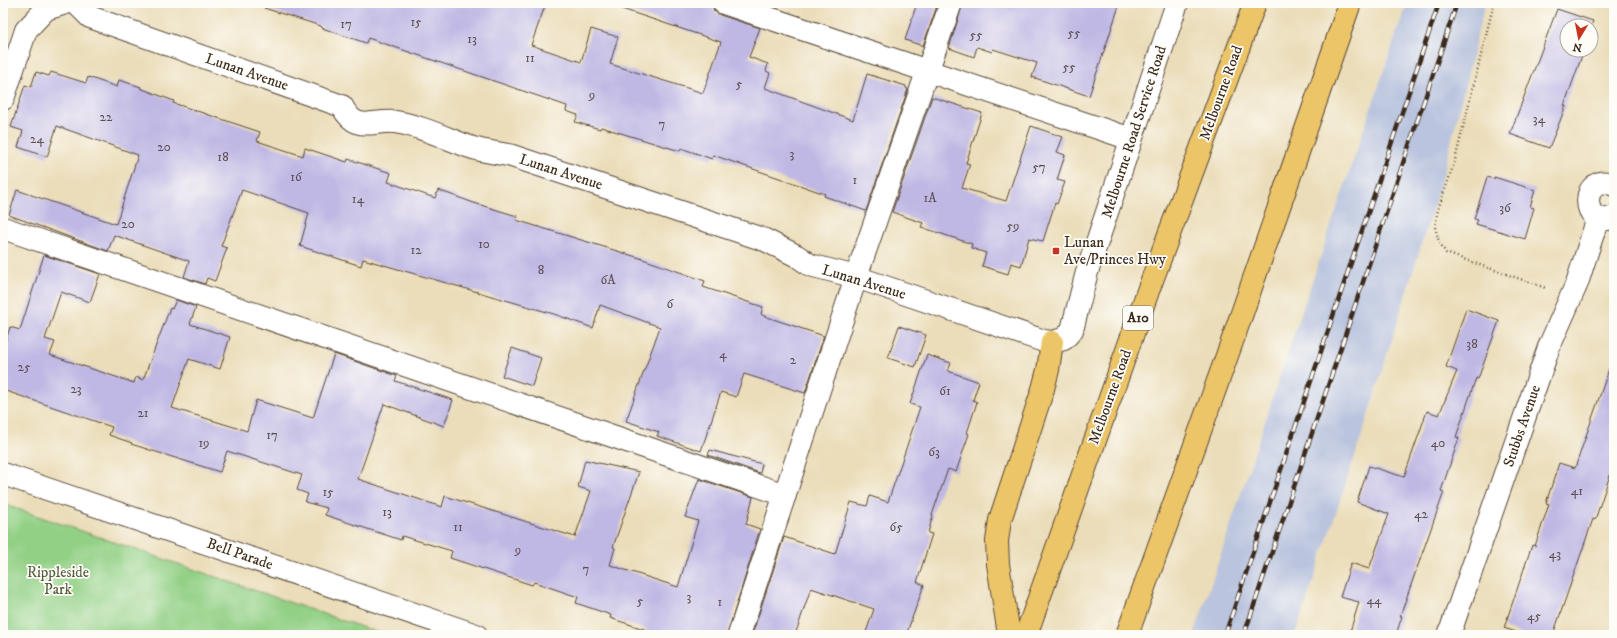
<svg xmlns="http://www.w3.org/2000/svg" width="1617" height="638" font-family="'IM FELL DW Pica',serif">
  <rect width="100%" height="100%" fill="#fdfcf7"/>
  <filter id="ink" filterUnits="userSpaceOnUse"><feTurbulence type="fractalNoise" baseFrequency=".025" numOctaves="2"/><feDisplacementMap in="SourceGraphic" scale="8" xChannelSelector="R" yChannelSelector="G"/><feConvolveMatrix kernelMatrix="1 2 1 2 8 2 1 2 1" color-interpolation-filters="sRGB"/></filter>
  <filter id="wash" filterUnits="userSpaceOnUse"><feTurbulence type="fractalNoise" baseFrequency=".012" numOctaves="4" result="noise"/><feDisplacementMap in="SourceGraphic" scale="16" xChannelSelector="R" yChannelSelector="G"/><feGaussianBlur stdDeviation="0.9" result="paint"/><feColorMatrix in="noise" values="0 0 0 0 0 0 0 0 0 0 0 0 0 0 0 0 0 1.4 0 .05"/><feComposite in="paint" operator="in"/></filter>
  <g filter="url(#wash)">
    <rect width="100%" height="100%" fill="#ebddb9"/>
    <polygon fill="#bac4de" points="1407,3 1485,3 1443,175 1363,432 1295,635 1194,635 1290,346"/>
    <polygon fill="#92d085" stroke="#667d52" points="3,504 385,635 3,635"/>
    <g id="blocks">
      <g fill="#bfb8e4">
        <polygon points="264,3 546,3 531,45 581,62 591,29 618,37 610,64 703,93 721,42 616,7 617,3 712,3 714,11 720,15 760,28 749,57 768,64 766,71 770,73 765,88 853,120 867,74 906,86 906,88 908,89 866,211 824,196 825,194 713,155 712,159 681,148 680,151 601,127 600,129 575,122 578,115 566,111 567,106 368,38 366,43 322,28 321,26 264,8"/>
        <polygon points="917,3 938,3 923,46 905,40"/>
        <polygon points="963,3 1120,3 1089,96 1032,77 1037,63 993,49 992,52 977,47 974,57 949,48"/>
        <polygon points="1557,9 1593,21 1591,26 1567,26 1567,50 1584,50 1564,106 1566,106 1549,148 1510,134"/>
        <polygon points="36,72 49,76 51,72 86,83 88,77 117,87 119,80 141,87 140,88 174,101 173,103 260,132 257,141 303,156 305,148 347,162 348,159 391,173 388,182 435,198 438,190 474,203 517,216 516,220 640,258 705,281 703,287 763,307 761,314 764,316 824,336 805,393 744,374 736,397 721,392 701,451 657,436 659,432 626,421 660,327 600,305 593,328 554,314 363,259 361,266 300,246 309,213 242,190 221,246 227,248 215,281 207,278 205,284 184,277 189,261 114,235 108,251 9,215 17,190 116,224 138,155 57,126 47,157 18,147 23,131 11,127 25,85 31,87"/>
        <polygon points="932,97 982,113 966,163 970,164 962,188 1006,201 1031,126 1063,137 1057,152 1065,155 1057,180 1065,182 1057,204 1055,203 1043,241 1029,238 1021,266 1011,263 1008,274 982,266 986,253 971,248 972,244 921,227 923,223 892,212"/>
        <polygon points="1487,177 1494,179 1494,177 1535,190 1530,207 1534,208 1525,239 1476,224 1478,220 1474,219"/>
        <polygon points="44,255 100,274 90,302 61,292 45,339 55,342 50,355 134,383 136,377 143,380 170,308 172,309 176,300 196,307 190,324 230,337 220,369 189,359 172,408 247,431 256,400 313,418 334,354 397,376 395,381 453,400 444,426 384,404 358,479 442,507 445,496 575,537 591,491 578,487 585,460 639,472 613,547 615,548 610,565 678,587 698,521 685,517 699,479 753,497 746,524 760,529 727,635 662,635 610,618 611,615 576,603 578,597 534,582 532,585 450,558 452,551 402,536 401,540 325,515 327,508 305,502 308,494 297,490 302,475 227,451 220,472 131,444 132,443 109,435 112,427 3,390 3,350 10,327 20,330"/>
        <polygon points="1466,309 1499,321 1478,379 1476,378 1456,437 1459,438 1441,491 1444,492 1400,616 1402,616 1396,635 1349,635 1359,602 1340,597 1351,563 1369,569 1389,514 1357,502 1369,466 1404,477 1427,411 1439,415 1457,371 1446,367"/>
        <polygon points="899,326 926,335 915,367 888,358"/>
        <polygon points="512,348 541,358 532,386 502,376"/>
        <polygon points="927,355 951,363 948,371 979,382 973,400 977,402 967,433 969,434 956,472 948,469 932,515 933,515 928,533 932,534 917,582 924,585 906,635 865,635 874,609 811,588 795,635 752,635 784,537 835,554 851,502 867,506 870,496 888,502 920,407 910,404"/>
        <polygon points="1610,366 1614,367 1614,463 1595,520 1593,519 1553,635 1525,635 1504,628 1532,545 1535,546 1549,504 1546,503 1559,463 1575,468"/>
        <polygon points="710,450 762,464 760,473 708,455"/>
      </g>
    </g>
  </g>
  <g filter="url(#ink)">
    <use href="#blocks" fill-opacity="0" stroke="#554535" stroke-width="1"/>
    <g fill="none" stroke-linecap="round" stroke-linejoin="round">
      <defs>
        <g id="minor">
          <path d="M76,3l14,14 252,89c15,29 31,13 53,16 26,4 48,15 72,24 13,5 29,7 42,9l256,85 32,16 13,9 46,12 188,64 8,1 12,-3 8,-9 15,-58 90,-269"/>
          <polyline points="724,3 1131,139"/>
          <polyline points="3,99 26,30 46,9 66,3"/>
          <path d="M1614,185c-34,-15 -35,46 0,32"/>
          <polyline points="3,228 785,495"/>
          <polyline points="3,474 476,635"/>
          <polyline points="739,635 856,277 951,3"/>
          <polyline points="1449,635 1549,347 1577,283 1598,218"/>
        </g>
        <g id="highway">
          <polyline points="1009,635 998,564 997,541 1000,520 1043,389 1048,370 1052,342"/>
          <polyline points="1026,635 1148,291 1255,3"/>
          <polyline points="1127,635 1233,339 1350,3"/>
        </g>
      </defs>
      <use href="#minor" stroke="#554535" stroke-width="24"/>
      <use href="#highway" stroke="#554535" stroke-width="24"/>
      <polyline stroke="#554535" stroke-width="2.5" stroke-dasharray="1 3" stroke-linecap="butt" points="1494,3 1454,164 1438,209 1435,227 1439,242 1446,253 1546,288"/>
      <use href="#minor" stroke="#fff" stroke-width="22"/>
      <use href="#highway" stroke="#edc569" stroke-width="22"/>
      <defs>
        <g id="rail">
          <polyline points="1225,635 1439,3"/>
          <polyline points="1244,635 1457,3"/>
        </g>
      </defs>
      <use href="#rail" stroke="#3b2a1e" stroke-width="4.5"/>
      <use href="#rail" stroke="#fdfcf7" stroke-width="3" stroke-dasharray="9" stroke-linecap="butt"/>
    </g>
  </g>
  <rect fill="#c8321e" stroke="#fdfcf7" stroke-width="1.5" x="1052" y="247" width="8" height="8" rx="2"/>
  <g text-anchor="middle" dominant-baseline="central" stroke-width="3.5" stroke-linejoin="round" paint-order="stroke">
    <g font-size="13" fill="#5c4e50">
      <text x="416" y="22">15</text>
      <text x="346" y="24">17</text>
      <text x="1074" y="33">55</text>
      <text x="976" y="35">55</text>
      <text x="472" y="39">13</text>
      <text x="530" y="58">11</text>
      <text x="1069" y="67">55</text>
      <text x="739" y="84">5</text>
      <text x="592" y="95">9</text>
      <text x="106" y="117">22</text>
      <text x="1539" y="119">34</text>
      <text x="662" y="124">7</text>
      <text x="37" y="139">24</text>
      <text x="164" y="147">20</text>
      <text x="792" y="154">3</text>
      <text x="223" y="157">18</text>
      <text x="1039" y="167">57</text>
      <text x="296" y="177">16</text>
      <text x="855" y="180">1</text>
      <text x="930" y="198">1A</text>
      <text x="358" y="199">14</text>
      <text x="1505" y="208">36</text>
      <text x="128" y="224">20</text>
      <text x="1013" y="226">59</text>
      <text x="484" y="244">10</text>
      <text x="416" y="250">12</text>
      <text x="541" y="270">8</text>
      <text x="608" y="280">6A</text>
      <text x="670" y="304">6</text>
      <text x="1472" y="344">38</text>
      <text x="723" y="354">4</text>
      <text x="793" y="360">2</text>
      <text x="24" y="367">25</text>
      <text x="76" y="389">23</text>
      <text x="945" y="391">61</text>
      <text x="143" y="413">21</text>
      <text x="272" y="435">17</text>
      <text x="204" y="443">19</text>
      <text x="1438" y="443">40</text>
      <text x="934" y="452">63</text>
      <text x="1577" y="491">41</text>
      <text x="328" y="492">15</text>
      <text x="387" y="512">13</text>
      <text x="1421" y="514">42</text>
      <text x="458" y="527">11</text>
      <text x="896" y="527">65</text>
      <text x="518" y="550">9</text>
      <text x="1555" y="554">43</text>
      <text x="586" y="569">7</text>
      <text x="689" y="597">3</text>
      <text x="1374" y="600">44</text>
      <text x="640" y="601">5</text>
      <text x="720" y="602">1</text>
      <text x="1534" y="616">45</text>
    </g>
    <rect fill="#fdfcf7" stroke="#75695f" stroke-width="1" x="1123" y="306" width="30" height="24" rx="3"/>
    <g font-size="14" font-weight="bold" fill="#3b2a1e">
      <text x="1138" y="318">A10</text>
    </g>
    <g font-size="15" fill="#3b2a1e" stroke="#fdfcf7">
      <text transform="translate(247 72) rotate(19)">Lunan Avenue</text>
      <text transform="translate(1221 93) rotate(-70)">Melbourne Road</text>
      <text transform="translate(1134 132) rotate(-72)">Melbourne Road Service Road</text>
      <text transform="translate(561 172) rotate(18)">Lunan Avenue</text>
      <text transform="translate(864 282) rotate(17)">Lunan Avenue</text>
      <text transform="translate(1110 397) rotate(-70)">Melbourne Road</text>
      <text transform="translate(1522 426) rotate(-71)">Stubbs Avenue</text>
      <text transform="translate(240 554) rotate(19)">Bell Parade</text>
    </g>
    <g font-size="15" fill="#3b2a1e" stroke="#fdfcf7" text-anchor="start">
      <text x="1064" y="242">Lunan<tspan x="1064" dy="17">Ave/Princes Hwy</tspan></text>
    </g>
    <g font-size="15" fill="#555c3d" stroke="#fdfcf7">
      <text x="58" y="572">Rippleside<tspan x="58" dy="17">Park</tspan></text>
    </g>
  </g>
  <rect width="1617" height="638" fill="none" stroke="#fdfcf7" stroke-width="16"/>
  <g transform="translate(1579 38) rotate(190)"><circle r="19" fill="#fdfcf7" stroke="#afa8a0"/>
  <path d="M0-3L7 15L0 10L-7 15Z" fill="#c8321e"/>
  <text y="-6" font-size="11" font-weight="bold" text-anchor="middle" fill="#3b2a1e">N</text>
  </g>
</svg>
